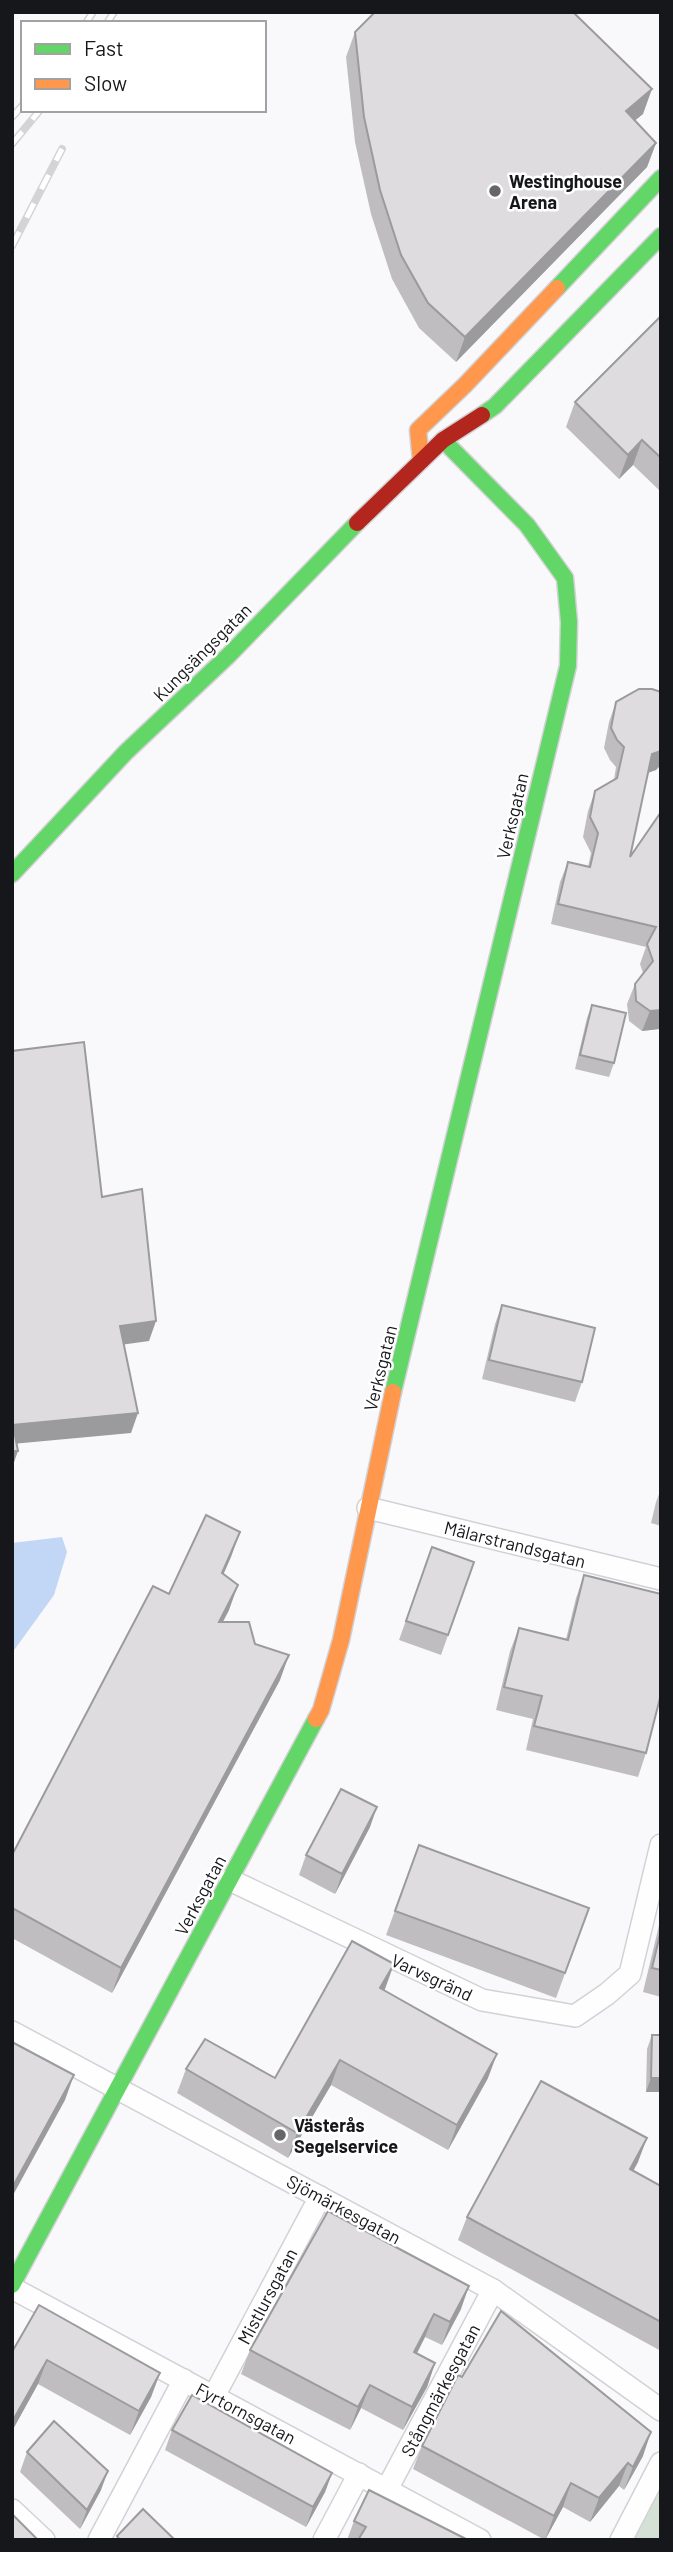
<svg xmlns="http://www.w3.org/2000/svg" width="673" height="2552" font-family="Barlow,sans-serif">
  <rect width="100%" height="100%" fill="#f9f9fc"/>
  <polygon fill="#d4e1d4" points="661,2484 661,2540 631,2540"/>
  <polygon fill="#c2d7f5" points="62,1537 67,1552 54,1595 12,1653 12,1543"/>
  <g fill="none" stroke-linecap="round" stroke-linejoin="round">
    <defs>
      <g id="street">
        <polyline points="368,1508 661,1579"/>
        <polyline points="230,1880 482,2000 575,2016 607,1994 630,1974 661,1845"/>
        <polyline points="12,2032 493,2290 661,2410"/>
        <polyline points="12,2288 480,2540"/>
        <polyline points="214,2396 320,2197"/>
        <polyline points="387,2489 493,2290"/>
        <polyline points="12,2510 44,2540"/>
        <polyline points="99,2540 184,2380"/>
        <polyline points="324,2540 359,2474"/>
        <polyline points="621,2540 661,2463"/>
      </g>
      <g id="fast">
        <polyline points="557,288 661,178"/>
        <polyline points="482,415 495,406 661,236"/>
        <polyline points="12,874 126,752 229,655 357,523"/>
        <polyline points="393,1392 568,666 569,622 565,578 527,525 443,440"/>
        <polyline points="12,2285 316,1719"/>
      </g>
      <g id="slow">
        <polyline points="421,461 418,430 465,385 557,288"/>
        <polyline points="316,1719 321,1710 341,1640 393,1392"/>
      </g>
      <polyline id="jam" points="357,523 443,440 482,415"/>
    </defs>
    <use href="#street" stroke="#d2d2d6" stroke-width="24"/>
    <use href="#fast" stroke="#d2d2d6" stroke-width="19"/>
    <use href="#slow" stroke="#d2d2d6" stroke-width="19"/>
    <use href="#jam" stroke="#d2d2d6" stroke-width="19"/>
    <use href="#street" stroke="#fefeff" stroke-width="21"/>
    <use href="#fast" stroke="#63d668" stroke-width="16"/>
    <use href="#slow" stroke="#ff974d" stroke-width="16"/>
    <use href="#jam" stroke="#b3261e" stroke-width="16"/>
    <defs>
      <g id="rail">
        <polyline points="86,23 93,12"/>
        <polyline points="107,23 114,12"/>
        <polyline points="12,117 23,105"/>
        <polyline points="12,144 40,110"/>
        <polyline points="12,246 62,149"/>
      </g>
    </defs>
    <use href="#rail" stroke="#d4d4d4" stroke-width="8"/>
    <use href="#rail" stroke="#fff" stroke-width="5" stroke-dasharray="16" stroke-linecap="butt"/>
  </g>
  <g fill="#bfbdc0">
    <polygon points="355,32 643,114 635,120 656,143 647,167 456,362 419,328 392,279 371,214 355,142 346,57"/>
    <polygon points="661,316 661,488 659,490 633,465 619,479 566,427 575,402"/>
    <polygon points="616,702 656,770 648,772 630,857 661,812 659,1029 642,1031 629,1021 627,1004 635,984 643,973 640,964 646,947 551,924 560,882 568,862 588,867 591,853 583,837 588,811 595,791 614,780 616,767 610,760 604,748 609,722"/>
    <polygon points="592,1005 614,1063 609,1077 575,1069 587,1018"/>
    <polygon points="502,1305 582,1382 575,1402 482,1379 495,1324"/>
    <polygon points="661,1489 661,1526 651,1523 656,1502"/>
    <polygon points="240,1532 223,1574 229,1610 223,1622 255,1644 280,1680 112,1993 12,1938 12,1855 169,1594"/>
    <polygon points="432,1547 474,1562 441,1655 399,1640"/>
    <polygon points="584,1575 646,1753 638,1777 526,1750 533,1719 496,1710 510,1651 519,1628 566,1639 576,1598"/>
    <polygon points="370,1827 335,1894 299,1875 306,1855"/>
    <polygon points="419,1845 589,1908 556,1998 386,1935"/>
    <polygon points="661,1917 661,1997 643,1992"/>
    <polygon points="384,1991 488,2078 448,2150 331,2085 288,2158 177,2093 186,2069 275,2078"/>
    <polygon points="652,2035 661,2035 661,2092 646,2092 647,2049"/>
    <polygon points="638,2162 633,2171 661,2186 661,2351 458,2240 467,2217"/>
    <polygon points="461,2309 442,2345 425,2337 417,2354 435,2363 427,2387 403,2430 361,2408 350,2430 241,2374 250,2350"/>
    <polygon points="12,2352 160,2373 151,2397 130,2435 38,2384 12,2431"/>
    <polygon points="172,2430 332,2473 325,2492 306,2527 165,2450"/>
    <polygon points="422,2446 643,2456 624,2490 619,2486 590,2522 563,2507 545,2540 413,2469"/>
    <polygon points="27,2452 101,2490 80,2529 20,2472"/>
    <polygon points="354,2521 468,2540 347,2540"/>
  </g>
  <g fill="#9b9a9c">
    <polygon points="652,89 643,114 617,135 626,111"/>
    <polygon points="656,143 647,167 456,362 465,337"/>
    <polygon points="642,440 633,465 619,479 628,455"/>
    <polygon points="661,751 661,765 656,770 645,774 652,754"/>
    <polygon points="661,1010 661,1027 659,1029 642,1031 650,1011"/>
    <polygon points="156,1321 149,1341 113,1346 120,1326"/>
    <polygon points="138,1413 131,1433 12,1444 13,1425"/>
    <polygon points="12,1451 18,1451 12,1468"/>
    <polygon points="240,1532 231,1557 213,1598 222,1573"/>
    <polygon points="238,1585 229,1610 209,1647 219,1622"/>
    <polygon points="289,1655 280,1680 112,1993 121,1968"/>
    <polygon points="377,1807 370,1827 335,1894 342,1874"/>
    <polygon points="394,1964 385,1989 371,2013 380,1988"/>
    <polygon points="497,2054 488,2078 448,2150 457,2125"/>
    <polygon points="340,2060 331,2085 288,2158 297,2133"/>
    <polygon points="74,2075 65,2100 12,2197 12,2188"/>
    <polygon points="651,2078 661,2078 661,2092 646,2092"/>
    <polygon points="647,2138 638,2162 621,2193 630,2169"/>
    <polygon points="469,2286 461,2309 442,2345 450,2322"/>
    <polygon points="434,2314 425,2337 405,2375 414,2352"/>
    <polygon points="47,2360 38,2384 12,2431 12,2422"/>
    <polygon points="435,2363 427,2387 403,2430 412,2407"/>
    <polygon points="160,2373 151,2397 130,2435 139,2411"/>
    <polygon points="370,2385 361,2408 350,2430 358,2407"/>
    <polygon points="651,2432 643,2456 624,2490 633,2467"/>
    <polygon points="628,2463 619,2486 590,2522 599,2498"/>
    <polygon points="108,2471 101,2490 80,2529 87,2510"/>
    <polygon points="332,2473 325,2492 306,2527 313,2507"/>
    <polygon points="571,2483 563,2507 545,2540 554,2516"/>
  </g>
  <g fill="#dedcdf" stroke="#9b9a9c" stroke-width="2">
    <polygon points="375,12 573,12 652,89 626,111 656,143 465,337 428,303 401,255 380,190 364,117 355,32"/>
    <polygon points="661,316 661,458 642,440 628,455 575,402"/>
    <polygon points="639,689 652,689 661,692 661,751 652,754 630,857 661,812 661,1010 650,1011 636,1001 635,984 653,961 647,944 656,927 558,904 568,862 590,867 598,833 590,817 595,791 617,778 624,747 617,740 611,728 616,702"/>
    <polygon points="592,1005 626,1013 614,1063 580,1055"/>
    <polygon points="84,1042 102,1197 142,1189 156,1321 120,1326 138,1413 13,1425 18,1451 12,1451 12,1051"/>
    <polygon points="502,1305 595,1328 582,1382 489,1360"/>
    <polygon points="206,1515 240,1532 222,1573 238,1585 219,1622 249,1622 255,1644 289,1655 121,1968 12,1908 12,1855 153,1586 169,1594"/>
    <polygon points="432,1547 474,1562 448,1635 406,1621"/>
    <polygon points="584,1575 661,1594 661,1694 646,1753 534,1726 542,1696 504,1687 519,1628 568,1640"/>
    <polygon points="341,1789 377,1807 342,1874 306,1855"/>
    <polygon points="419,1845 589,1908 565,1973 395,1911"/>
    <polygon points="661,1930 661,1970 652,1968"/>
    <polygon points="352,1941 394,1964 380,1988 497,2054 457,2125 340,2060 297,2133 186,2069 205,2039 275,2078"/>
    <polygon points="652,2035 661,2035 661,2078 651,2078"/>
    <polygon points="12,2042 74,2075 12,2188"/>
    <polygon points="541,2081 647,2138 630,2169 661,2186 661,2322 467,2217"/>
    <polygon points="328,2211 469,2286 450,2322 434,2314 414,2352 435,2363 412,2407 370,2385 358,2407 250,2350"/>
    <polygon points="39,2305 160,2373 139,2411 47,2360 12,2422 12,2352"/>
    <polygon points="501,2311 651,2432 633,2467 628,2463 599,2498 571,2483 554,2516 422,2446 458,2375 462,2377"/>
    <polygon points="192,2395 332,2473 313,2507 172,2430"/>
    <polygon points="54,2421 108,2471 87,2510 27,2452"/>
    <polygon points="369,2490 468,2540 358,2540 366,2527 354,2521"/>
    <polygon points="143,2509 175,2540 120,2540 117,2536"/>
    <polygon points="12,2514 38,2540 12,2540"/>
  </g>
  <g fill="#656669" stroke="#fff" stroke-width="2.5">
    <circle cx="495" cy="191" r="7"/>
    <circle cx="280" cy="2135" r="7"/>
  </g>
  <g text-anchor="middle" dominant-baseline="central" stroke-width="5" stroke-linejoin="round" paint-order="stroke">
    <g font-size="18" font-weight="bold" fill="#16171a" stroke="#fff" text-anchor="start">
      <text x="509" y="181">Westinghouse<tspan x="509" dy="21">Arena</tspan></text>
      <text x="294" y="2125">Västerås<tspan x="294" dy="21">Segelservice</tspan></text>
    </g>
    <g font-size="18" fill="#16171a" stroke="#fff">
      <text transform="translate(202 652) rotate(-45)">Kungsängsgatan</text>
      <text transform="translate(512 816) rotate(-77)">Verksgatan</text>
      <text transform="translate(380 1368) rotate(-76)">Verksgatan</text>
      <text transform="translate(515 1544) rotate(14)">Mälarstrandsgatan</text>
      <text transform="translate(200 1895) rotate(-62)">Verksgatan</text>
      <text transform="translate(432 1977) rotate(25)">Varvsgränd</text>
      <text transform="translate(344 2209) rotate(28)">Sjömärkesgatan</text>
      <text transform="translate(267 2296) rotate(-62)">Mistlursgatan</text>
      <text transform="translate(440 2390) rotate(-62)">Stångmärkesgatan</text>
      <text transform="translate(246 2413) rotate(28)">Fyrtornsgatan</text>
    </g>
  </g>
  <rect width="673" height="2552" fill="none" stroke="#16171a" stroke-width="28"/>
  <rect x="21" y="21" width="245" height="91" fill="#ffffff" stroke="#a2a2a3" stroke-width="2"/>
  <rect x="35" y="44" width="35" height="10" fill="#63d668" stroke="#a2a2a3" stroke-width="2"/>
  <text x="84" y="56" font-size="21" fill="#16171a">Fast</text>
  <rect x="35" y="79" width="35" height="10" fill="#ff974d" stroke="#a2a2a3" stroke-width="2"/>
  <text x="84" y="91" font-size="21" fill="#16171a">Slow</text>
</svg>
